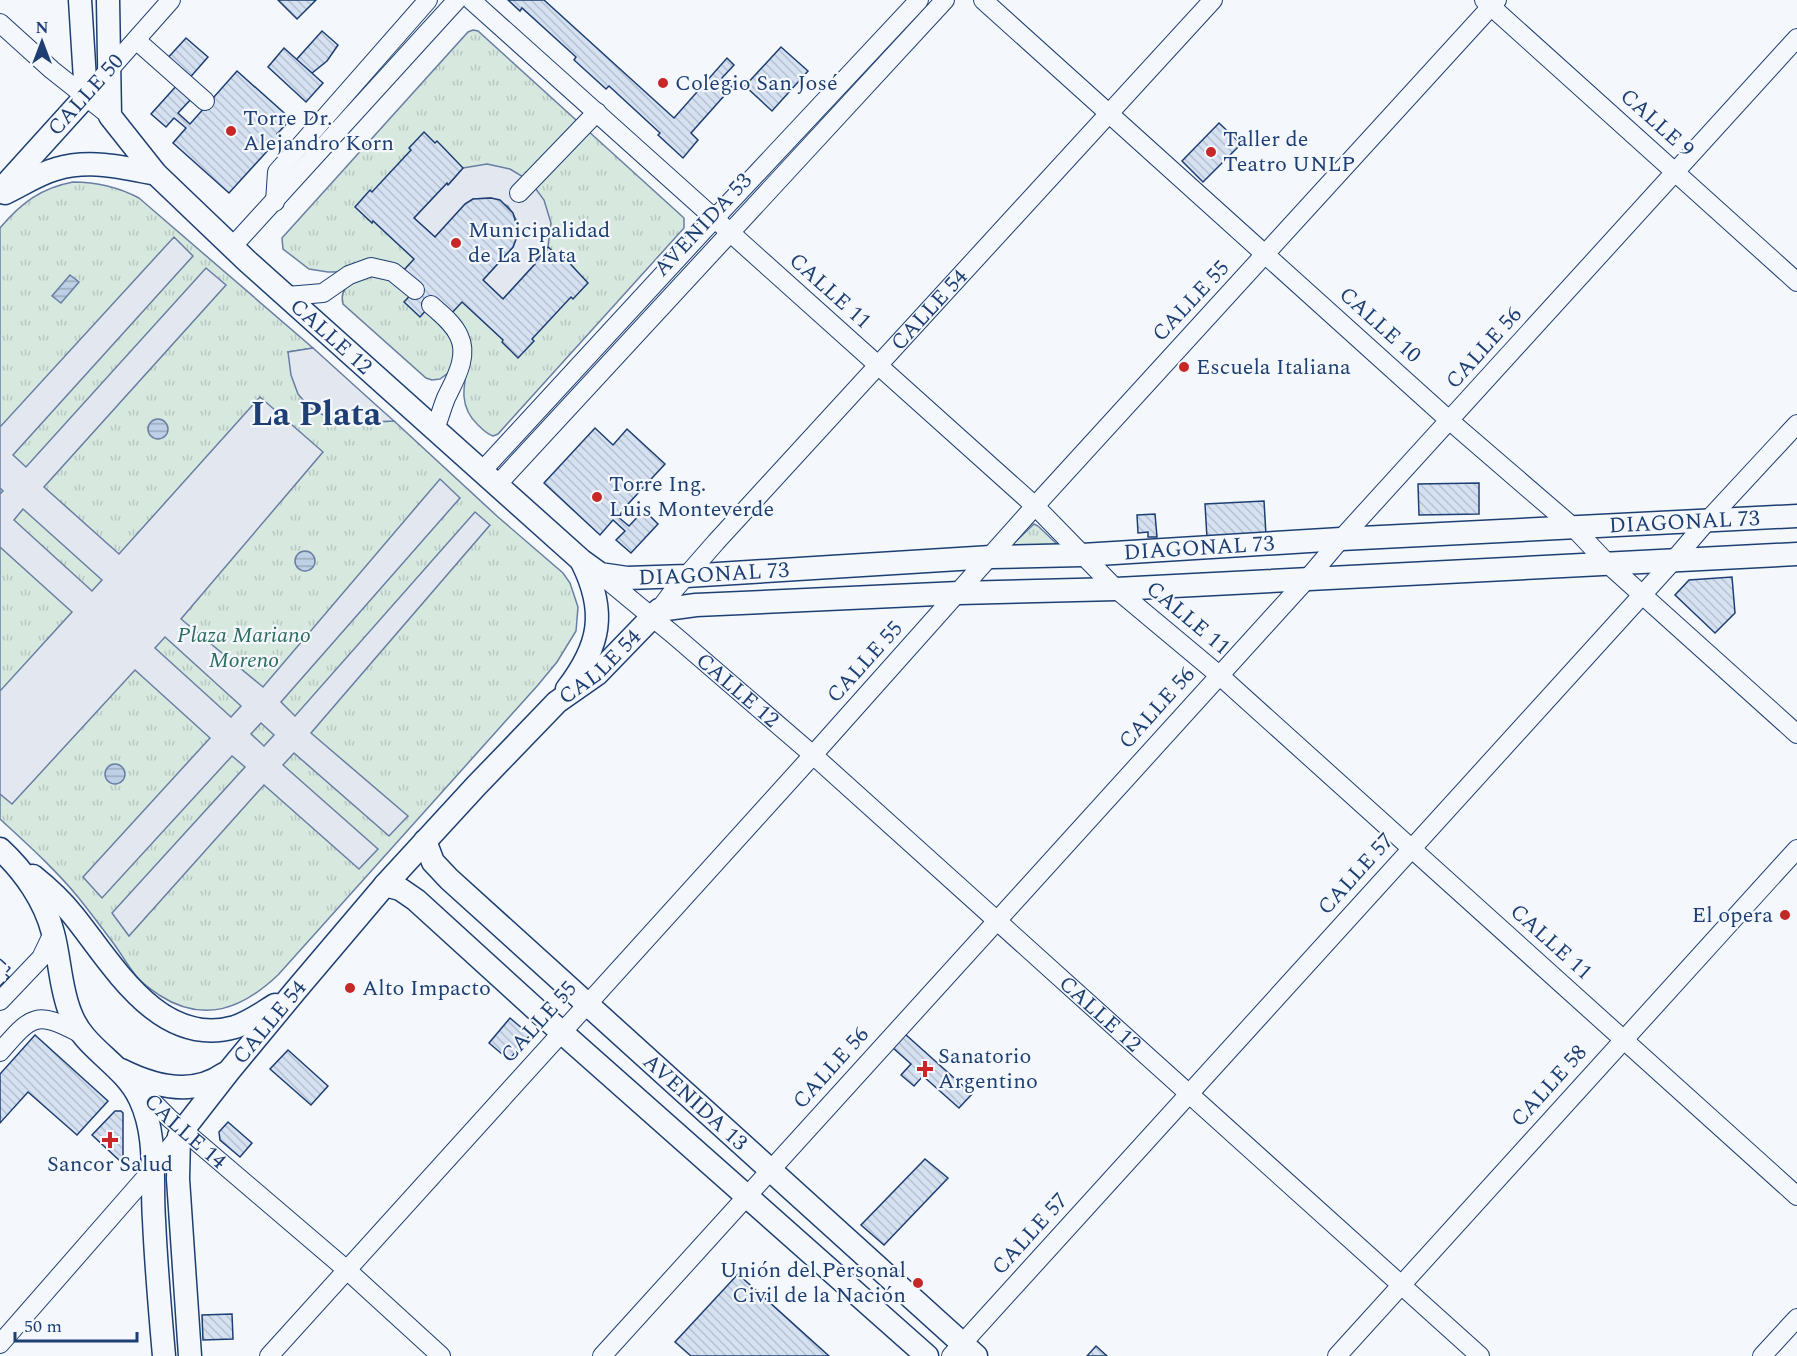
<svg xmlns="http://www.w3.org/2000/svg" width="1797" height="1356" font-family="Spectral,serif">
  <defs>
    <pattern id="grass-tufts" width="24" height="20" patternUnits="userSpaceOnUse" patternTransform="scale(1.5)"><rect width="24" height="20" fill="#d7e8df"/><path d="M3 7l-1-3M5 7V3M7 7l1-3M15 17l-1-3M17 17v-4M19 17l1-3" fill="none" stroke="#b8c8c3"/></pattern>
    <pattern id="water-rules" width="6" height="5" patternUnits="userSpaceOnUse" patternTransform="scale(1.5)"><rect width="6" height="5" fill="#bed0e5"/><path d="M0 2.5h6" fill="none" stroke="#9aaabe"/></pattern>
    <pattern id="building-back-hatch" width="6" height="6" patternUnits="userSpaceOnUse" patternTransform="scale(1.5)"><rect width="6" height="6" fill="#d5e0f0"/><path d="M-1 5l2 2M0 0l6 6M5-1l2 2" fill="none" stroke="#b6c1d1"/></pattern>
  </defs>
  <rect width="100%" height="100%" fill="#f4f7fb"/>
  <g fill="url(#grass-tufts)" stroke="#687fa3" stroke-width="1.5">
    <path d="M473,30l5,1 206,187v10l-186,206 -5,2c-6,-2 -10,-6 -15,-11 -22,-21 -13,-44 -8,-70l-67,-84 -75,1 -19,-3 -26,-20 -1,-11 186,-206z"/>
    <path d="M73,182c25,0 45,5 66,16l174,150 -25,4 59,71 47,-2 104,96 65,56 7,10 8,24 -2,24 -19,31 -19,23 -260,290c-36,34 -74,49 -119,20 -7,-5 -15,-10 -21,-17 -9,-10 -16,-23 -24,-34 -12,-16 -24,-32 -36,-47 -24,-29 -51,-53 -78,-78v-591c21,-25 41,-40 73,-46z"/>
    <path d="M371,276l16,2 58,47 10,19 -3,26 -12,9 -8,1 -6,-2 -83,-74c-5,-19 14,-24 28,-28z"/>
    <polygon points="1034,524 1038,526 1059,546 1011,546"/>
  </g>
  <g fill="#e3e8f0" stroke="#687fa3" stroke-width="1.5" fill-rule="evenodd">
    <polygon points="487,164 510,169 530,181 544,200 551,223 548,247 534,262 535,264 503,299 483,280 513,247 516,239 517,221 508,206 491,198 473,199 465,204 435,237 414,218 447,183 449,184 463,168"/>
    <path d="M174,237l19,19 -180,199 13,12 180,-199 20,17 -182,202 75,67 141,-157 63,55 -142,167 82,68 177,-208 20,19 -179,204 14,14 180,-204 15,13 -179,208 97,83 -2,2 -17,18 -95,-83 -11,12 95,84 -19,20 -95,-84 -135,151 -17,-23 133,-146 -13,-11 -130,142 -19,-21 127,-139 -75,-68 -123,134 -12,-10v-103l72,-79 -72,-65v-53l3,-3 -3,-3v-61zM23,509l79,71 -10,11 -78,-71zM165,637l76,69 -10,11 -76,-69zM261,723l13,12 -10,11 -13,-12z"/>
    <polygon points="313,348 376,405 394,421 347,423 329,418 310,408 298,394 291,375 288,352"/>
  </g>
  <g fill="url(#water-rules)" stroke="#687fa3" stroke-width="1.5">
    <polygon points="70,275 79,282 61,303 52,296"/>
    <circle cx="158" cy="429" r="10"/>
    <circle cx="305" cy="561" r="10"/>
    <circle cx="115" cy="774" r="10"/>
  </g>
  <g fill="url(#building-back-hatch)" stroke="#1d3f73" stroke-width="1.5">
    <polygon points="278,0 316,0 297,19"/>
    <polygon points="508,0 544,0 674,118 727,58 734,65 722,78 732,87 691,133 698,140 683,158 658,135 660,133 609,86 606,89 574,60 576,57 522,8 520,11"/>
    <polygon points="322,31 338,45 327,61 312,73 296,60"/>
    <polygon points="186,38 208,57 187,81 165,61"/>
    <polygon points="781,47 808,71 772,111 745,86"/>
    <polygon points="284,48 323,83 306,102 268,67"/>
    <polygon points="237,71 291,119 277,134 280,137 229,193 173,143 186,128 174,118 166,127 151,114 178,84 193,97 178,113 190,124"/>
    <polygon points="1219,123 1241,144 1203,182 1182,161"/>
    <polygon points="424,132 435,143 437,141 463,168 448,185 447,183 414,218 435,237 465,204 473,199 491,198 500,200 513,213 518,230 516,239 513,247 483,280 503,299 535,264 534,263 548,247 560,257 562,255 588,283 573,299 571,297 532,339 534,341 518,358 502,342 503,340 462,302 450,315 435,300 420,317 404,302 419,286 403,271 414,259 373,221 372,223 355,207 370,190 372,192 411,150 409,148"/>
    <polygon points="595,428 613,445 627,429 665,464 617,516 629,526 644,510 658,524 631,553 616,540 625,531 613,520 600,535 544,483"/>
    <polygon points="1479,483 1479,514 1419,515 1418,484"/>
    <polygon points="1264,501 1266,535 1207,538 1205,504"/>
    <polygon points="1155,514 1157,537 1148,537 1148,532 1138,533 1137,515"/>
    <polygon points="1732,577 1735,613 1715,633 1675,595 1689,580"/>
    <polygon points="510,1018 530,1035 509,1060 489,1043"/>
    <polygon points="905,1034 972,1094 959,1108 923,1076 914,1086 901,1075 911,1064 893,1048"/>
    <polygon points="35,1035 108,1101 77,1135 28,1092 0,1123 0,1074"/>
    <polygon points="288,1050 328,1086 311,1105 270,1069"/>
    <polygon points="115,1111 121,1111 123,1113 123,1157 119,1160 92,1135"/>
    <polygon points="228,1122 252,1143 240,1157 220,1140 219,1132"/>
    <polygon points="925,1159 948,1178 884,1245 861,1225"/>
    <polygon points="738,1274 829,1356 691,1356 675,1342"/>
    <polygon points="232,1314 233,1339 203,1340 202,1315"/>
    <polygon points="1096,1346 1107,1356 1087,1356"/>
  </g>
  <g fill="none" stroke-linecap="round" stroke-linejoin="round">
    <defs>
      <g id="minor">
        <polyline points="471,0 1035,506 1116,589 1219,675 1797,1196"/>
        <polyline points="983,0 1450,421 1573,527 1608,564 1797,734"/>
        <polyline points="1484,0 1797,282"/>
        <polyline points="0,23 52,70 110,116"/>
        <polyline points="136,40 205,101"/>
        <polyline points="86,96 171,0"/>
        <polyline points="519,193 597,112"/>
        <polyline points="275,202 277,172 428,0"/>
        <polyline points="232,247 457,0"/>
        <polyline points="287,296 323,293 349,275 371,267 393,272 415,290"/>
        <path d="M431,305c10,9 22,18 28,31 10,21 -4,43 -13,62 -4,10 -7,21 -11,31"/>
        <polyline points="481,472 715,218 919,0"/>
        <polyline points="497,485 945,0"/>
        <path id="s1" d="M600,574l75,62 138,119 667,601"/>
        <path id="s2" d="M659,610l15,-20 42,-48 497,-542"/>
        <polyline points="0,1001 41,958 53,933"/>
        <path d="M0,1052c32,-37 36,-42 81,-18"/>
        <path id="s3" d="M137,1086l32,32 178,152 94,86"/>
        <polyline points="0,1344 153,1169 179,1136"/>
        <polyline points="269,1356 813,755 1035,506 1497,0"/>
        <polyline points="602,1356 1308,578 1341,539 1797,38"/>
        <polyline points="951,1356 1673,561 1708,520 1797,424"/>
        <polyline points="1337,1356 1797,849"/>
        <polyline points="1762,1356 1797,1318"/>
      </g>
      <g id="major">
        <path id="s4" d="M108,0l2,116 46,58 91,87 335,300 18,13 27,4 59,-2 305,-19 91,-2 259,-16 456,-23"/>
        <polyline points="0,191 86,96 80,0"/>
        <path d="M5,193c17,-8 33,-19 51,-24 33,-10 67,-2 100,5"/>
        <path d="M567,689c33,-43 40,-77 15,-127"/>
        <path id="s5" d="M425,841l8,21 16,17 527,477"/>
        <path d="M0,849c24,22 45,52 53,84 7,26 7,54 17,79 13,37 53,51 70,87 18,38 11,81 14,121 2,45 6,91 10,136"/>
        <path d="M33,876c15,12 28,24 40,39 39,48 86,134 162,112 15,-5 27,-14 40,-22"/>
        <polyline points="385,885 400,889 416,900 540,1013 927,1356"/>
        <path d="M121,1070c32,16 71,27 103,4"/>
        <path id="s6" d="M190,1356l-12,-177 1,-43 4,-6 46,-59 67,-81 89,-105 91,-99 81,-84 40,-28 62,-64 37,-5 263,-12 157,-4 681,-35"/>
      </g>
    </defs>
    <use href="#minor" stroke="#1d3f73" stroke-width="20"/>
    <use href="#major" stroke="#1d3f73" stroke-width="25"/>
    <use href="#minor" stroke="#f4f7fb" stroke-width="18"/>
    <use href="#major" stroke="#f4f7fb" stroke-width="22"/>
    <polyline stroke="#1d3f73" stroke-width="1.5" stroke-dasharray="8 3" stroke-linecap="butt" points="0,959 10,968 5,974 9,977 0,986"/>
  </g>
  <g fill="#c62828" stroke="#f4f7fb" stroke-width="2">
    <circle cx="663" cy="83" r="6"/>
    <circle cx="231" cy="131" r="6"/>
    <circle cx="1211" cy="152" r="6"/>
    <circle cx="456" cy="243" r="6"/>
    <circle cx="1184" cy="367" r="6"/>
    <circle cx="597" cy="497" r="6"/>
    <circle cx="1785" cy="915" r="6"/>
    <circle cx="350" cy="988" r="6"/>
    <path d="M922 1060h6v6h6v6h-6v6h-6v-6h-6v-6h6z"/>
    <path d="M107 1131h6v6h6v6h-6v6h-6v-6h-6v-6h6z"/>
    <circle cx="918" cy="1283" r="6"/>
  </g>
  <g text-anchor="middle" dominant-baseline="central" stroke-width="4.5" stroke-linejoin="round" paint-order="stroke">
    <g font-size="22" fill="#1d3f73" stroke="#f4f7fb" text-anchor="start">
      <text x="675" y="83">Colegio San José</text>
      <text x="243" y="118">Torre Dr.<tspan x="243" dy="25">Alejandro Korn</tspan></text>
      <text x="1223" y="139">Taller de<tspan x="1223" dy="25">Teatro UNLP</tspan></text>
      <text x="468" y="230">Municipalidad<tspan x="468" dy="25">de La Plata</tspan></text>
      <text x="1196" y="367">Escuela Italiana</text>
      <text x="609" y="484">Torre Ing.<tspan x="609" dy="25">Luis Monteverde</tspan></text>
      <text x="1773" y="915" text-anchor="end">El opera</text>
      <text x="362" y="988">Alto Impacto</text>
      <text x="938" y="1056">Sanatorio<tspan x="938" dy="25">Argentino</tspan></text>
      <text x="110" y="1164" text-anchor="middle">Sancor Salud</text>
      <text x="906" y="1270" text-anchor="end">Unión del Personal<tspan x="906" dy="25">Civil de la Nación</tspan></text>
    </g>
    <g font-size="22" fill="#1d3f73" stroke="#f4f7fb">
      <text transform="translate(86 95) rotate(-48)">CALLE 50</text>
      <text transform="translate(1657 123) rotate(42)">CALLE 9</text>
      <text transform="translate(703 225) rotate(-47)">AVENIDA 53</text>
      <text transform="translate(830 291) rotate(42)">CALLE 11</text>
      <text transform="translate(1191 301) rotate(-47)">CALLE 55</text>
      <text stroke="none"><textPath href="#s2" startOffset="404">CALLE 54</textPath></text>
      <text transform="translate(1380 325) rotate(42)">CALLE 10</text>
      <text stroke="none"><textPath href="#s4" startOffset="429">CALLE 12</textPath></text>
      <text transform="translate(1484 348) rotate(-48)">CALLE 56</text>
      <text stroke="none"><textPath href="#s4" startOffset="1874">DIAGONAL 73</textPath></text>
      <text stroke="none"><textPath href="#s4" startOffset="1388">DIAGONAL 73</textPath></text>
      <text stroke="none"><textPath href="#s4" startOffset="902">DIAGONAL 73</textPath></text>
      <text transform="translate(1188 618) rotate(40)">CALLE 11</text>
      <text transform="translate(865 662) rotate(-48)">CALLE 55</text>
      <text stroke="none"><textPath href="#s6" startOffset="852">CALLE 54</textPath></text>
      <text stroke="none"><textPath href="#s1" startOffset="180">CALLE 12</textPath></text>
      <text transform="translate(1157 708) rotate(-48)">CALLE 56</text>
      <text transform="translate(1356 874) rotate(-48)">CALLE 57</text>
      <text transform="translate(1551 942) rotate(42)">CALLE 11</text>
      <text stroke="none"><textPath href="#s1" startOffset="666">CALLE 12</textPath></text>
      <text stroke="none"><textPath href="#s6" startOffset="366">CALLE 54</textPath></text>
      <text transform="translate(539 1022) rotate(-48)">CALLE 55</text>
      <text transform="translate(831 1068) rotate(-48)">CALLE 56</text>
      <text transform="translate(1549 1086) rotate(-48)">CALLE 58</text>
      <text stroke="none"><textPath href="#s5" startOffset="378">AVENIDA 13</textPath></text>
      <text stroke="none"><textPath href="#s3" startOffset="66">CALLE 14</textPath></text>
      <text transform="translate(1030 1234) rotate(-48)">CALLE 57</text>
    </g>
    <g font-size="22" font-style="italic" fill="#2c6c60" stroke="#f4f7fb">
      <text x="244" y="635">Plaza Mariano<tspan x="244" dy="25">Moreno</tspan></text>
    </g>
    <g font-size="34" font-weight="bold" fill="#1d3f73" stroke="#f4f7fb">
      <text x="316" y="415">La Plata</text>
    </g>
  </g>
  <g transform="translate(42 42)" stroke="#f4f7fb" stroke-width="4.5" paint-order="stroke">
  <path d="M0-4.5L10 22L0 15L-10 22Z" fill="#1d3f73"/>
  <text y="-9" font-size="16" font-weight="bold" text-anchor="middle" fill="#1d3f73">N</text>
  </g>
  <path d="M15 1332v9h122v-9" fill="none" stroke="#1d3f73" stroke-width="3"/>
  <text x="24" y="1332" font-size="18" fill="#1d3f73" stroke="#f4f7fb" stroke-width="4.5" paint-order="stroke">50 m</text>
</svg>
